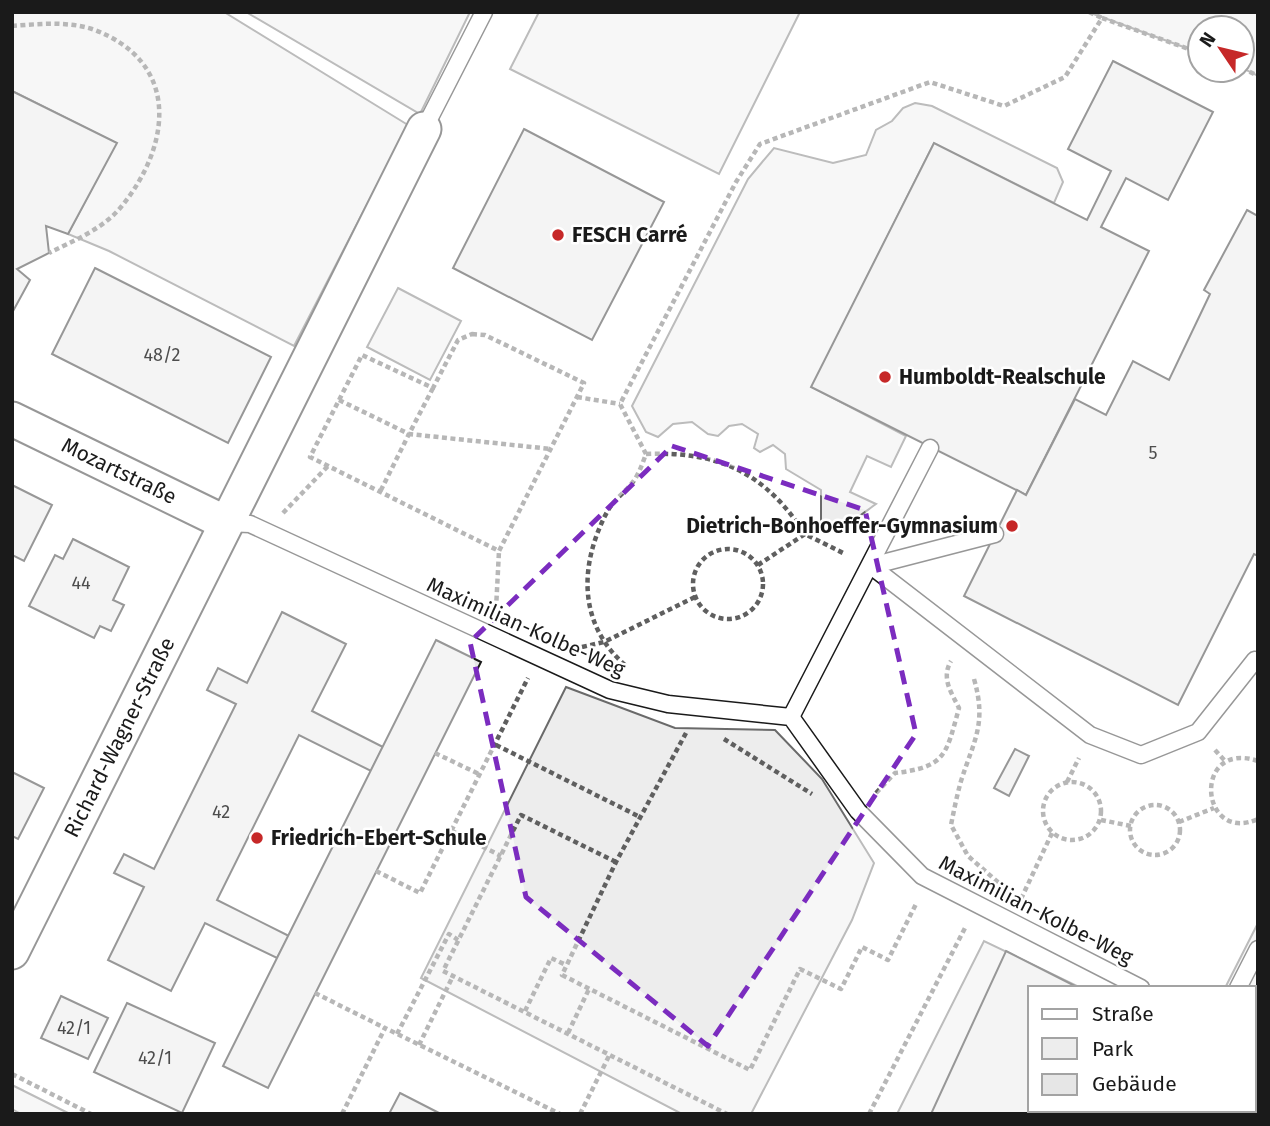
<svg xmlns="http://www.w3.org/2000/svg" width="1270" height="1126" font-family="'Fira Sans',sans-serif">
  <rect width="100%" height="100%" fill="#fff"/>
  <g fill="#ededed" stroke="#6a6a6a" stroke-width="2">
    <polygon points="12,12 224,12 408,125 294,346 109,251 68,234 116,143 12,91"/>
    <polygon points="246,12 470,12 420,114"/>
    <polygon points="539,12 800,12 719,174 510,69"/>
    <polygon points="1088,12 1258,12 1258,76 1242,68 1242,28 1200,28 1200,53"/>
    <path d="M915,103l17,3 125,62 6,14 -9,21 -120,-60 -122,244 94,49 -15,31 -24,-11 -17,36 26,12c-16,11 -35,30 -55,20v-34l-35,-21 -1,-15 -12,-9 -13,7 -6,-4 4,-14 -16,-10 -13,2 -11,10 -10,-2 -16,-12 -19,2 -15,13 -12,-5 -14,-26 116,-227 26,-31 59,15 33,-8 10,-25 16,-9 11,-13z"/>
    <polygon points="398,288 461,321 430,380 367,347"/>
    <polygon points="566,687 675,728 775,730 822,779 874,863 852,920 751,1114 682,1114 421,978"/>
    <polygon points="1258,923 1258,1114 897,1114 984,941 1081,988 1030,988 1030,1110 1254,1110 1254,988 1225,988"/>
    <polygon points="12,1085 70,1114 21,1114 12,1109"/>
  </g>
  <g fill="#e6e6e6" stroke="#1a1a1a" stroke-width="2">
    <polygon points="1113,61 1213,112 1168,200 1126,178 1101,227 1149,251 1026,495 811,387 934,143 1087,220 1111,171 1068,149"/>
    <polygon points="12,91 117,143 68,234 46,226 49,253 17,269 30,280 12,313"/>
    <polygon points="524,129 664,202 592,340 453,268"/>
    <polygon points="1247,210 1258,216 1258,556 1254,554 1178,705 964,596 1017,490 1026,495 1075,399 1106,415 1133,361 1169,380 1210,294 1204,290"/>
    <polygon points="95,268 271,357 228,443 52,354"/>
    <polygon points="12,485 52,505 24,561 12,555"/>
    <polygon points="73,539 129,567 113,600 124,605 111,631 100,626 94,638 29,606 55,555 63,559"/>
    <polygon points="282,612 346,644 312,711 383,747 371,771 299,735 217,900 289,936 277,958 205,923 171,991 108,960 144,887 114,873 124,854 154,869 236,704 207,690 218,668 247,683"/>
    <polygon points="436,640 481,662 268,1088 223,1066"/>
    <polygon points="1015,749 1029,756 1009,796 994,788"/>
    <polygon points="12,772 44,788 18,839 12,836"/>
    <polygon points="1006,951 1079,988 1030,988 1030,1110 1192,1110 1190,1114 931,1114"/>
    <polygon points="61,996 108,1018 88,1059 41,1038"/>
    <polygon points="127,1003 215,1043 182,1113 94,1072"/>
    <polygon points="400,1093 441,1114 389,1114"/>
  </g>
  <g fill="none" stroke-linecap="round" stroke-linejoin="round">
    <defs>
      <g id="lane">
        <polyline points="424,129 484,12"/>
        <polyline points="226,523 250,524 610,690 668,704 791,717 858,811 922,876 1141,988"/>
        <polyline points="871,566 1090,735 1141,755 1198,732 1255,660"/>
        <polyline points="871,566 995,534"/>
        <polyline points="791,717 930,448"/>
        <polyline points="1238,988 1258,949"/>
        <polyline points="1254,1041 1258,1043"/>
      </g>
      <g id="street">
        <path id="s1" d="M12,419l214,104"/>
        <path id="s2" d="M12,952l412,-823"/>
      </g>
    </defs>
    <use href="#lane" stroke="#1a1a1a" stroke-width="19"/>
    <use href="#street" stroke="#1a1a1a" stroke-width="37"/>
    <g stroke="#5f5f5f" stroke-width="4.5" stroke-dasharray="5 3.5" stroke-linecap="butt">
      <polyline points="1089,12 1102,18"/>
      <path d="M12,26c26,-2 55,-5 80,3 89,32 80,116 29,178 -18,22 -48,34 -72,46"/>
      <polyline points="1242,68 1258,76"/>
      <polygon points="472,334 485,335 584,383 499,551 310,457 362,355 433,388 458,340"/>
      <polyline points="433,388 409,434 551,449"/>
      <polyline points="577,397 620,404"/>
      <polyline points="339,400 409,434 380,492"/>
      <path d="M646,454c74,-3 119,19 159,80"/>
      <polyline points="283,513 328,466"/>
      <circle cx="728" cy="584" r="35"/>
      <polyline points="758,565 805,534 845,554"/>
      <polyline points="496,609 499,551"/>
      <polyline points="582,647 604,642 695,597"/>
      <path d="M625,665c-47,-41 -46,-100 -18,-153 7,-13 20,-21 28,-33 5,-8 8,-17 11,-25l-26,-50 116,-222 24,-38 170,-62 74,24 61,-29 37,-59 98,35"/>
      <path d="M974,679c13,45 0,61 -13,102 -4,14 -7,29 -10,44l17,31 32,28"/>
      <polyline points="686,733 616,862 562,975 750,1070 800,969 841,989 862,947 888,960 917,902"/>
      <polyline points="724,739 812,794"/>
      <polyline points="496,745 640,817"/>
      <polyline points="1215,750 1226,762"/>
      <polyline points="435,753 481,775"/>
      <path d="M1258,761c-66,-22 -59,84 0,58"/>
      <circle cx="1072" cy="811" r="29"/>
      <polyline points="1067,782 1079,758"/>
      <path d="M876,793l19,-20c51,-6 51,-18 64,-65 -8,-16 -18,-30 -8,-47"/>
      <circle cx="1155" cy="830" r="25"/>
      <polyline points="1101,820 1131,826"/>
      <polyline points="1179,822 1214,808"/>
      <polyline points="452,831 501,856"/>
      <polyline points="616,862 521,815 443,971 727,1114"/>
      <polyline points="376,871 420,893 528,678"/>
      <polyline points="1021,899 1052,833"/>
      <polyline points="315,993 385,1028"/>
      <polyline points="525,1011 551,958 566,965"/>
      <polyline points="568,1033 589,989"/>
      <polyline points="397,1034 449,934 458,940"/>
      <polyline points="419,1045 453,976"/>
      <polyline points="12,1074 91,1114"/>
      <polyline points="342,1114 385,1028 560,1114"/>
      <polyline points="580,1114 610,1054"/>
      <polyline points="869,1114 965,928"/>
    </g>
    <use href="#lane" stroke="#fff" stroke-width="16"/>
    <use href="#street" stroke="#fff" stroke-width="33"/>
  </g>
  <path d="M0 0H1270V1126H0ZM672,446l193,64 51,224 -208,312 -182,-149 -56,-255z" fill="#fff" fill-opacity=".55" fill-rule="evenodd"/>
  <path fill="none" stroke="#7b2cbf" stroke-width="5" stroke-dasharray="14 9" stroke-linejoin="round" d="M672,446l193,64 51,224 -208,312 -182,-149 -56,-255z"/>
  <g fill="#c62828" stroke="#fff" stroke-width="2.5">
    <circle cx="558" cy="235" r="7"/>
    <circle cx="885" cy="377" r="7"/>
    <circle cx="1012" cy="526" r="7"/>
    <circle cx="257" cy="838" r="7"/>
  </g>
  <g text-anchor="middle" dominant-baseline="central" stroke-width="5" stroke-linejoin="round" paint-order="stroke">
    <g font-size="18" fill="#4d4d4d">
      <text x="162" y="355">48/2</text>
      <text x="1153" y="453">5</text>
      <text x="81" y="583">44</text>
      <text x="221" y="812">42</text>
      <text x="74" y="1028">42/1</text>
      <text x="155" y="1058">42/1</text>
    </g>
    <g font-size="21" font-weight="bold" fill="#1a1a1a" stroke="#fff" text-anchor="start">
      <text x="572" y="235">FESCH Carré</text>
      <text x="899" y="377">Humboldt-Realschule</text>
      <text x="998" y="526" text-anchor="end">Dietrich-Bonhoeffer-Gymnasium</text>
      <text x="271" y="838">Friedrich-Ebert-Schule</text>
    </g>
    <g font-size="21" fill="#1a1a1a" stroke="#fff">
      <text stroke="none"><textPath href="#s1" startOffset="119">Mozartstraße</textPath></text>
      <text transform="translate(526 627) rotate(24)">Maximilian-Kolbe-Weg</text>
      <text stroke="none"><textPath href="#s2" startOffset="240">Richard-Wagner-Straße</textPath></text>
      <text transform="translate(1036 910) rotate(27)">Maximilian-Kolbe-Weg</text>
    </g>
  </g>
  <rect width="1270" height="1126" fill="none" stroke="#1a1a1a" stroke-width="28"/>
  <rect x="1028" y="986" width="228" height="126" fill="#ffffff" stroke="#a3a3a3" stroke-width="2"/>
  <rect x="1042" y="1009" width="35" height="10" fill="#ffffff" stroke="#a3a3a3" stroke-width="2"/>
  <text x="1092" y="1021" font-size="21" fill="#1a1a1a">Straße</text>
  <rect x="1042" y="1038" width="35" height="21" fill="#ededed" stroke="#a3a3a3" stroke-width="2"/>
  <text x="1092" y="1056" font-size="21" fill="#1a1a1a">Park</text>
  <rect x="1042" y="1074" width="35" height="21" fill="#e6e6e6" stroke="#a3a3a3" stroke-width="2"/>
  <text x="1092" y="1091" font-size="21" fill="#1a1a1a">Gebäude</text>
  <g transform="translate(1221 49) rotate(305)"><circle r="33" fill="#ffffff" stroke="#a3a3a3" stroke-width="2"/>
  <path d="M0-5L12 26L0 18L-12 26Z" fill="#c62828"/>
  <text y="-10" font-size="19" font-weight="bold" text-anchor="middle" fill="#1a1a1a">N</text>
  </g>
</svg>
